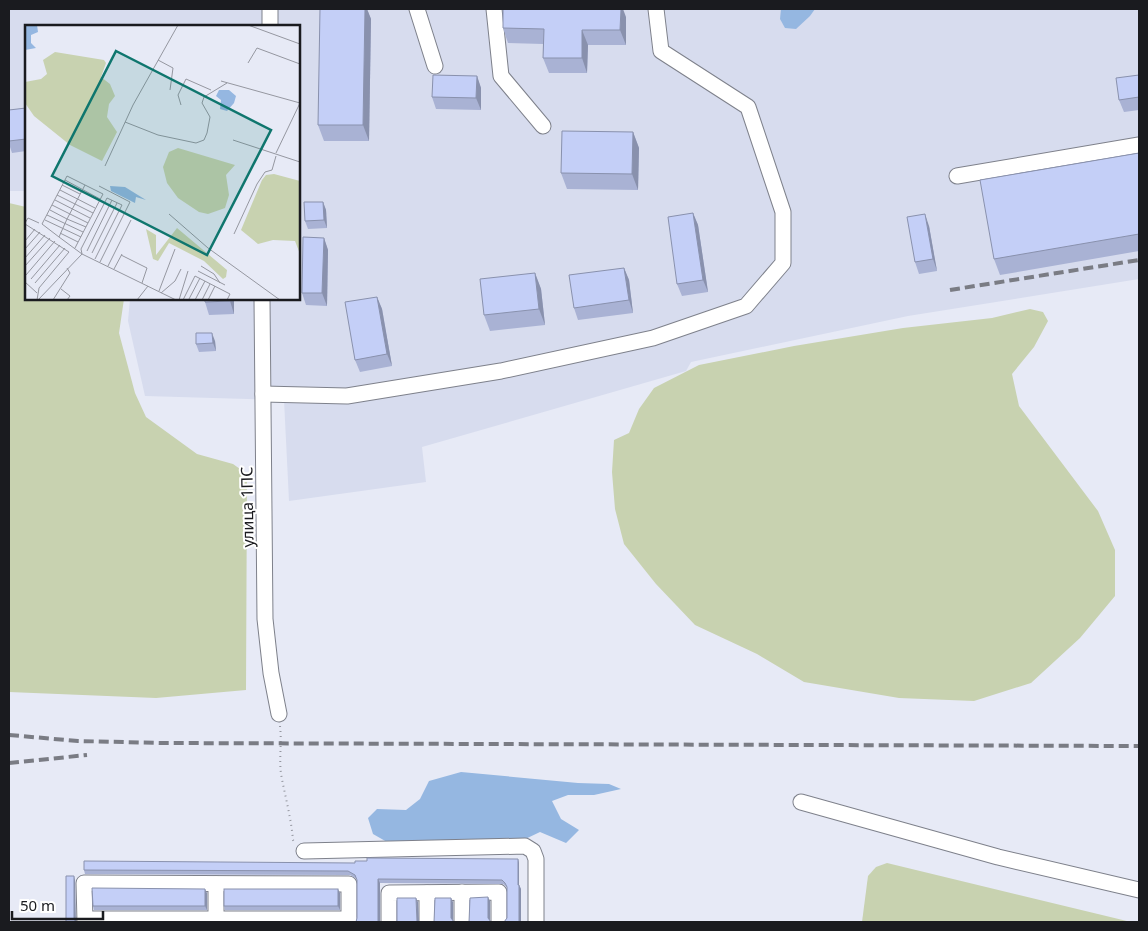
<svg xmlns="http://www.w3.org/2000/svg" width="1148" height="931" font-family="'Noto Sans',sans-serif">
  <rect width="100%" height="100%" fill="#e7eaf6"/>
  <polygon fill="#d7dcee" points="9,9 1139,9 1139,279 908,316 691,362 686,371 422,447 426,482 289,501 284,400 145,396 128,321 130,299 299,299 299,26 26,26 26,191 9,191"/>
  <g fill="#c8d2b0">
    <polygon points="9,203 26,207 26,299 124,299 119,333 135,393 146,417 197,454 233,464 247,474 246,690 156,698 9,692"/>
    <polygon points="1030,309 1043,312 1048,321 1034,347 1012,374 1019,406 1098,511 1115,550 1115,596 1080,638 1031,683 974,701 899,698 804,682 757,654 695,625 656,584 624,544 615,509 612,472 614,440 629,433 639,409 654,388 699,365 794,346 903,328 992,318"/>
    <polygon points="887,863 1131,922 862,922 868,876 876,867"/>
  </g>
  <g fill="#95b7e1">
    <polygon points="781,9 815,9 810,16 796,29 785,28 780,19"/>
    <polygon points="461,772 578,783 609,784 621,789 594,795 568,795 552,801 561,819 579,830 566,843 540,832 519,842 387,842 373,834 368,818 377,809 406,810 420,799 429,781"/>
  </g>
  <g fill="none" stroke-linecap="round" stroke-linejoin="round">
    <defs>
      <g id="minor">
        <polyline points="417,9 435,66"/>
        <polyline points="494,9 501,76 543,126"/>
        <polyline points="270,26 270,9"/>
        <polyline points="957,176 1139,145"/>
        <polyline points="262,299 265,619 271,673 279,714"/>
        <polyline points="263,394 347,396 501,371 653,338 746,306 783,263 783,212 748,107 661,51 656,9"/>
        <polyline points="801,802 998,857 1139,890"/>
        <polyline points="304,851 525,846 533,851 536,859 536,922"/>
        <polyline points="462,892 462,922"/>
        <polyline points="427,893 427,922"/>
        <polyline points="85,919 349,919"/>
        <polyline points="85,922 84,883 349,884 349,922"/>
        <polyline points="216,922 216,884"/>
        <polyline points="389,922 389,893 499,892 499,922"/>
      </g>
    </defs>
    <use href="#minor" stroke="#7e818b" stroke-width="17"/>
    <path stroke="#9597a0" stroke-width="2" stroke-dasharray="1 4" stroke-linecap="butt" d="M280,726c2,16 -1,32 1,48 4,22 10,43 12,66l2,2"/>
    <use href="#minor" stroke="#fff" stroke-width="15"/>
    <g stroke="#7a7c84" stroke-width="4" stroke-dasharray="10 5" stroke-linecap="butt">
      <polyline points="950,290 1139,260"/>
      <polyline points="9,735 78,741 162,743 1139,746"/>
      <polyline points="9,763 87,755"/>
    </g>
  </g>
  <g fill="#a9b2d4">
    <polygon points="365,9 367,9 371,19 369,141 324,141 318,125"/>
    <polygon points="626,17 626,45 588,45 587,73 549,73 543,58 543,44 508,43 503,28"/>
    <polygon points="1139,75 1139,110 1124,112 1119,100"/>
    <polygon points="477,76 481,88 481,110 436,109 432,97"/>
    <polygon points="26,108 26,151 12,153 9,144 9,110"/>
    <polygon points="633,132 639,148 638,190 567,189 561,173"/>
    <polygon points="1139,153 1139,251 1000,275 994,259"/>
    <polygon points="323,202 326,210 327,228 308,229 305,221"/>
    <polygon points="693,213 698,225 708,292 682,296 677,284"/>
    <polygon points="929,226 937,271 919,274 915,262"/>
    <polygon points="324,238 328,250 327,306 306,305 302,293"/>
    <polygon points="624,268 629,280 633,313 578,320 574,308"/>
    <polygon points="535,273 541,289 545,325 490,331 484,315"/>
    <polygon points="377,297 382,309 392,366 360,372 355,360"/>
    <polygon points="234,299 234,314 209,315 205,302"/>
    <polygon points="215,341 216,351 199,352 196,344"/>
    <polygon points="518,859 519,863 519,885 521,889 521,922 504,922 507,918 507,887 503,884 380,883 380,922 356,922 357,918 357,879 350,875 85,874 84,870"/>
    <polygon points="207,893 207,910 94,910 93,906"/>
    <polygon points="340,893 340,910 225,910 224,906"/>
  </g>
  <g fill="#8991ad">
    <polygon points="365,9 367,9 371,19 369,141 363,125"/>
    <polygon points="621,9 623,9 626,17 626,45 620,30"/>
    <polygon points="582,30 588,45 587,73 582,58"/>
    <polygon points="477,76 481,88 481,110 476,98"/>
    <polygon points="633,132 639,148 638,190 632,174"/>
    <polygon points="323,202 326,210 327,228 324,220"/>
    <polygon points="693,213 698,225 708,292 703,280"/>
    <polygon points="925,214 929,226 937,271 933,259"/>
    <polygon points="324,238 328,250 327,306 322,293"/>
    <polygon points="624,268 629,280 633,313 629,300"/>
    <polygon points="535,273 541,289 545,325 539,309"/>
    <polygon points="377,297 382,309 392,366 387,354"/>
    <polygon points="230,299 234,299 234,314 230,301"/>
    <polygon points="212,333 215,341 216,351 213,343"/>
    <polygon points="518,859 519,863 519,889 518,885"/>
    <polygon points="74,876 75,880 76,922 74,919"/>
    <polygon points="378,879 380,883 380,922 378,922"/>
    <polygon points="519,885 521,889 521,922 519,922"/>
    <polygon points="205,889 207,893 207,910 205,906"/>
    <polygon points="338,889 340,893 340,910 338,906"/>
    <polygon points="488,897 490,901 490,922 488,918"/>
    <polygon points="416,898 418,902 419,922 417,922"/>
    <polygon points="451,898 453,902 453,922 451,918"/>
  </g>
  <g fill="#c4cff7" stroke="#8991ad">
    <polygon points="320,9 365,9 363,125 318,125"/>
    <polygon points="503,9 621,9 620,30 582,30 582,58 543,58 544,29 503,28"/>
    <polygon points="433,75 477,76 476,98 432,97"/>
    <polygon points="1139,75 1139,97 1119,100 1116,78"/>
    <polygon points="26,108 26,139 9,141 9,110"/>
    <polygon points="562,131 633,132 632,174 561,173"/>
    <polygon points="1139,153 1139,234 994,259 980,180"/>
    <polygon points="304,202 323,202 324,220 305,221"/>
    <polygon points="693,213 703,280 677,284 668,217"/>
    <polygon points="925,214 933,259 915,262 907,217"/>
    <polygon points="303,237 324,238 322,293 302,293"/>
    <polygon points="624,268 629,300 574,308 569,275"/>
    <polygon points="535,273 539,309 484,315 480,279"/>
    <polygon points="377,297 387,354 355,360 345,302"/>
    <polygon points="205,299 230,299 230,301 205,302"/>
    <polygon points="196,333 212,333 213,343 196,344"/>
    <polygon points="367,858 518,859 518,885 519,885 519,922 504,922 507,918 507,887 505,883 502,880 378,879 378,922 356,922 357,918 357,880 355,875 348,871 84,870 84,861 355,863 355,861 367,861"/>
    <polygon points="66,876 74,876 74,919 76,922 66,922"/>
    <polygon points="92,888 205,889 205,906 93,906"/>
    <rect x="224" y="889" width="114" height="17"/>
    <polygon points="488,897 488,918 491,922 469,922 470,898"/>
    <polygon points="397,898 416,898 417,922 397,922"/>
    <polygon points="435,898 451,898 451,918 454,922 434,922"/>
  </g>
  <g text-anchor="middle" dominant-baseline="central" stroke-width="4" stroke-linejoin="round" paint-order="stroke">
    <g font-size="16" fill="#1a1b1f" stroke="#fff">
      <text transform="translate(247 507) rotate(-91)">улица 1ПС</text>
    </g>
  </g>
  <g transform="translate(25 25)">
    <rect width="275" height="275" fill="#e7eaf6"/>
    <path d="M30,27l49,8 2,3 -5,14 9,7 5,12 -6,8 -2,13 10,15 -15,29 -32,-16 -36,-29 -9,-13v-21l16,-3 6,-5 -4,-14zM153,123l57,17 -9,10 3,20 -4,13 -17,6 -9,-2 -21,-14 -11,-15 -4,-16 6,-15zM249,149l26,7v73l-5,-13 -22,-1 -15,4 -17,-14 21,-50 4,-5zM152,203l50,42 -1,7 -3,2 -19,-18 -35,-18 -11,18 -5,-2 -7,-30 10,6v20z" fill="#c8d2b0"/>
    <path d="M0,0h12l1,7 -7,3v8l5,5 -11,2zM194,65h10l7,6 -2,7 -7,8 -7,-2 1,-9 -5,-4zM85,161l15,1 21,13 -10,-3 -1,6 -24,-12z" fill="#95b7e1"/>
    <path fill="none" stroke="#9597a0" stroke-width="1" d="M223,0l52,19M133,35l15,8 -3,22M223,38l9,-15 43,16M196,56l79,22M156,80l-3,-10 8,-16 25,11M100,97l33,13 38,8 8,-3 3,-7 3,-16 -8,-14 2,-6 23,-14M208,115l67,22M251,128l24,-50M80,141l28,-61 45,-80M40,155l35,19M37,160l18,9M60,160l-18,34 19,8M74,161l31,16 -30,60M35,165l35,18M32,170l36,18M30,175l35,18M27,180l36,18M25,185l17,9 -8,18 23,17 94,46M144,189l39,34 72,52M22,190l36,17M20,195l36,17M0,198l3,-5 11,5M0,199l44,28 -30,36 -2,12M35,208l18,9M209,209l23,-50 8,-12 7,-2 4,-14M34,212l-17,-13 25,-48 36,18 -28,54M0,216l10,-12M0,224l15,-17M62,226l25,-51M67,228l25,-50M57,229l-1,-5 26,-51 15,7 -27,54M96,230l26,13 -5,15M0,233l20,-23M0,241l25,-28M83,241l23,-46M176,241l13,8 6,9M89,244l8,-15M173,246l27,14M1,250l29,-34M6,254l29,-34M0,257l12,11M10,258l30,-35M36,264l9,7 -3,4M134,266l16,-42M136,268l14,-12 6,-12M164,274l11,-21M13,275l44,-46M28,275l17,-27 -3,-5M112,275l11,-14M154,275l9,-29M158,275l12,-24 35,18 -3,6M170,275l10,-19M177,275l8,-16M183,275l7,-14"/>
    <path fill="#0f766e" fill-opacity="0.15" stroke="#0f766e" stroke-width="2.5" d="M91,26l155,79 -64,125 -155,-79z"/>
    <rect width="275" height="275" fill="none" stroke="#1a1b1f" stroke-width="2.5"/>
  </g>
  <rect width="1148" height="931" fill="none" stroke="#1a1b1f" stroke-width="20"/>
  <path d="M12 911v8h91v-8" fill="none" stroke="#1a1b1f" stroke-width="2.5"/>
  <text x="20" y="911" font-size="15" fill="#1a1b1f" stroke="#ffffff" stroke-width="4" paint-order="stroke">50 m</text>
</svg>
